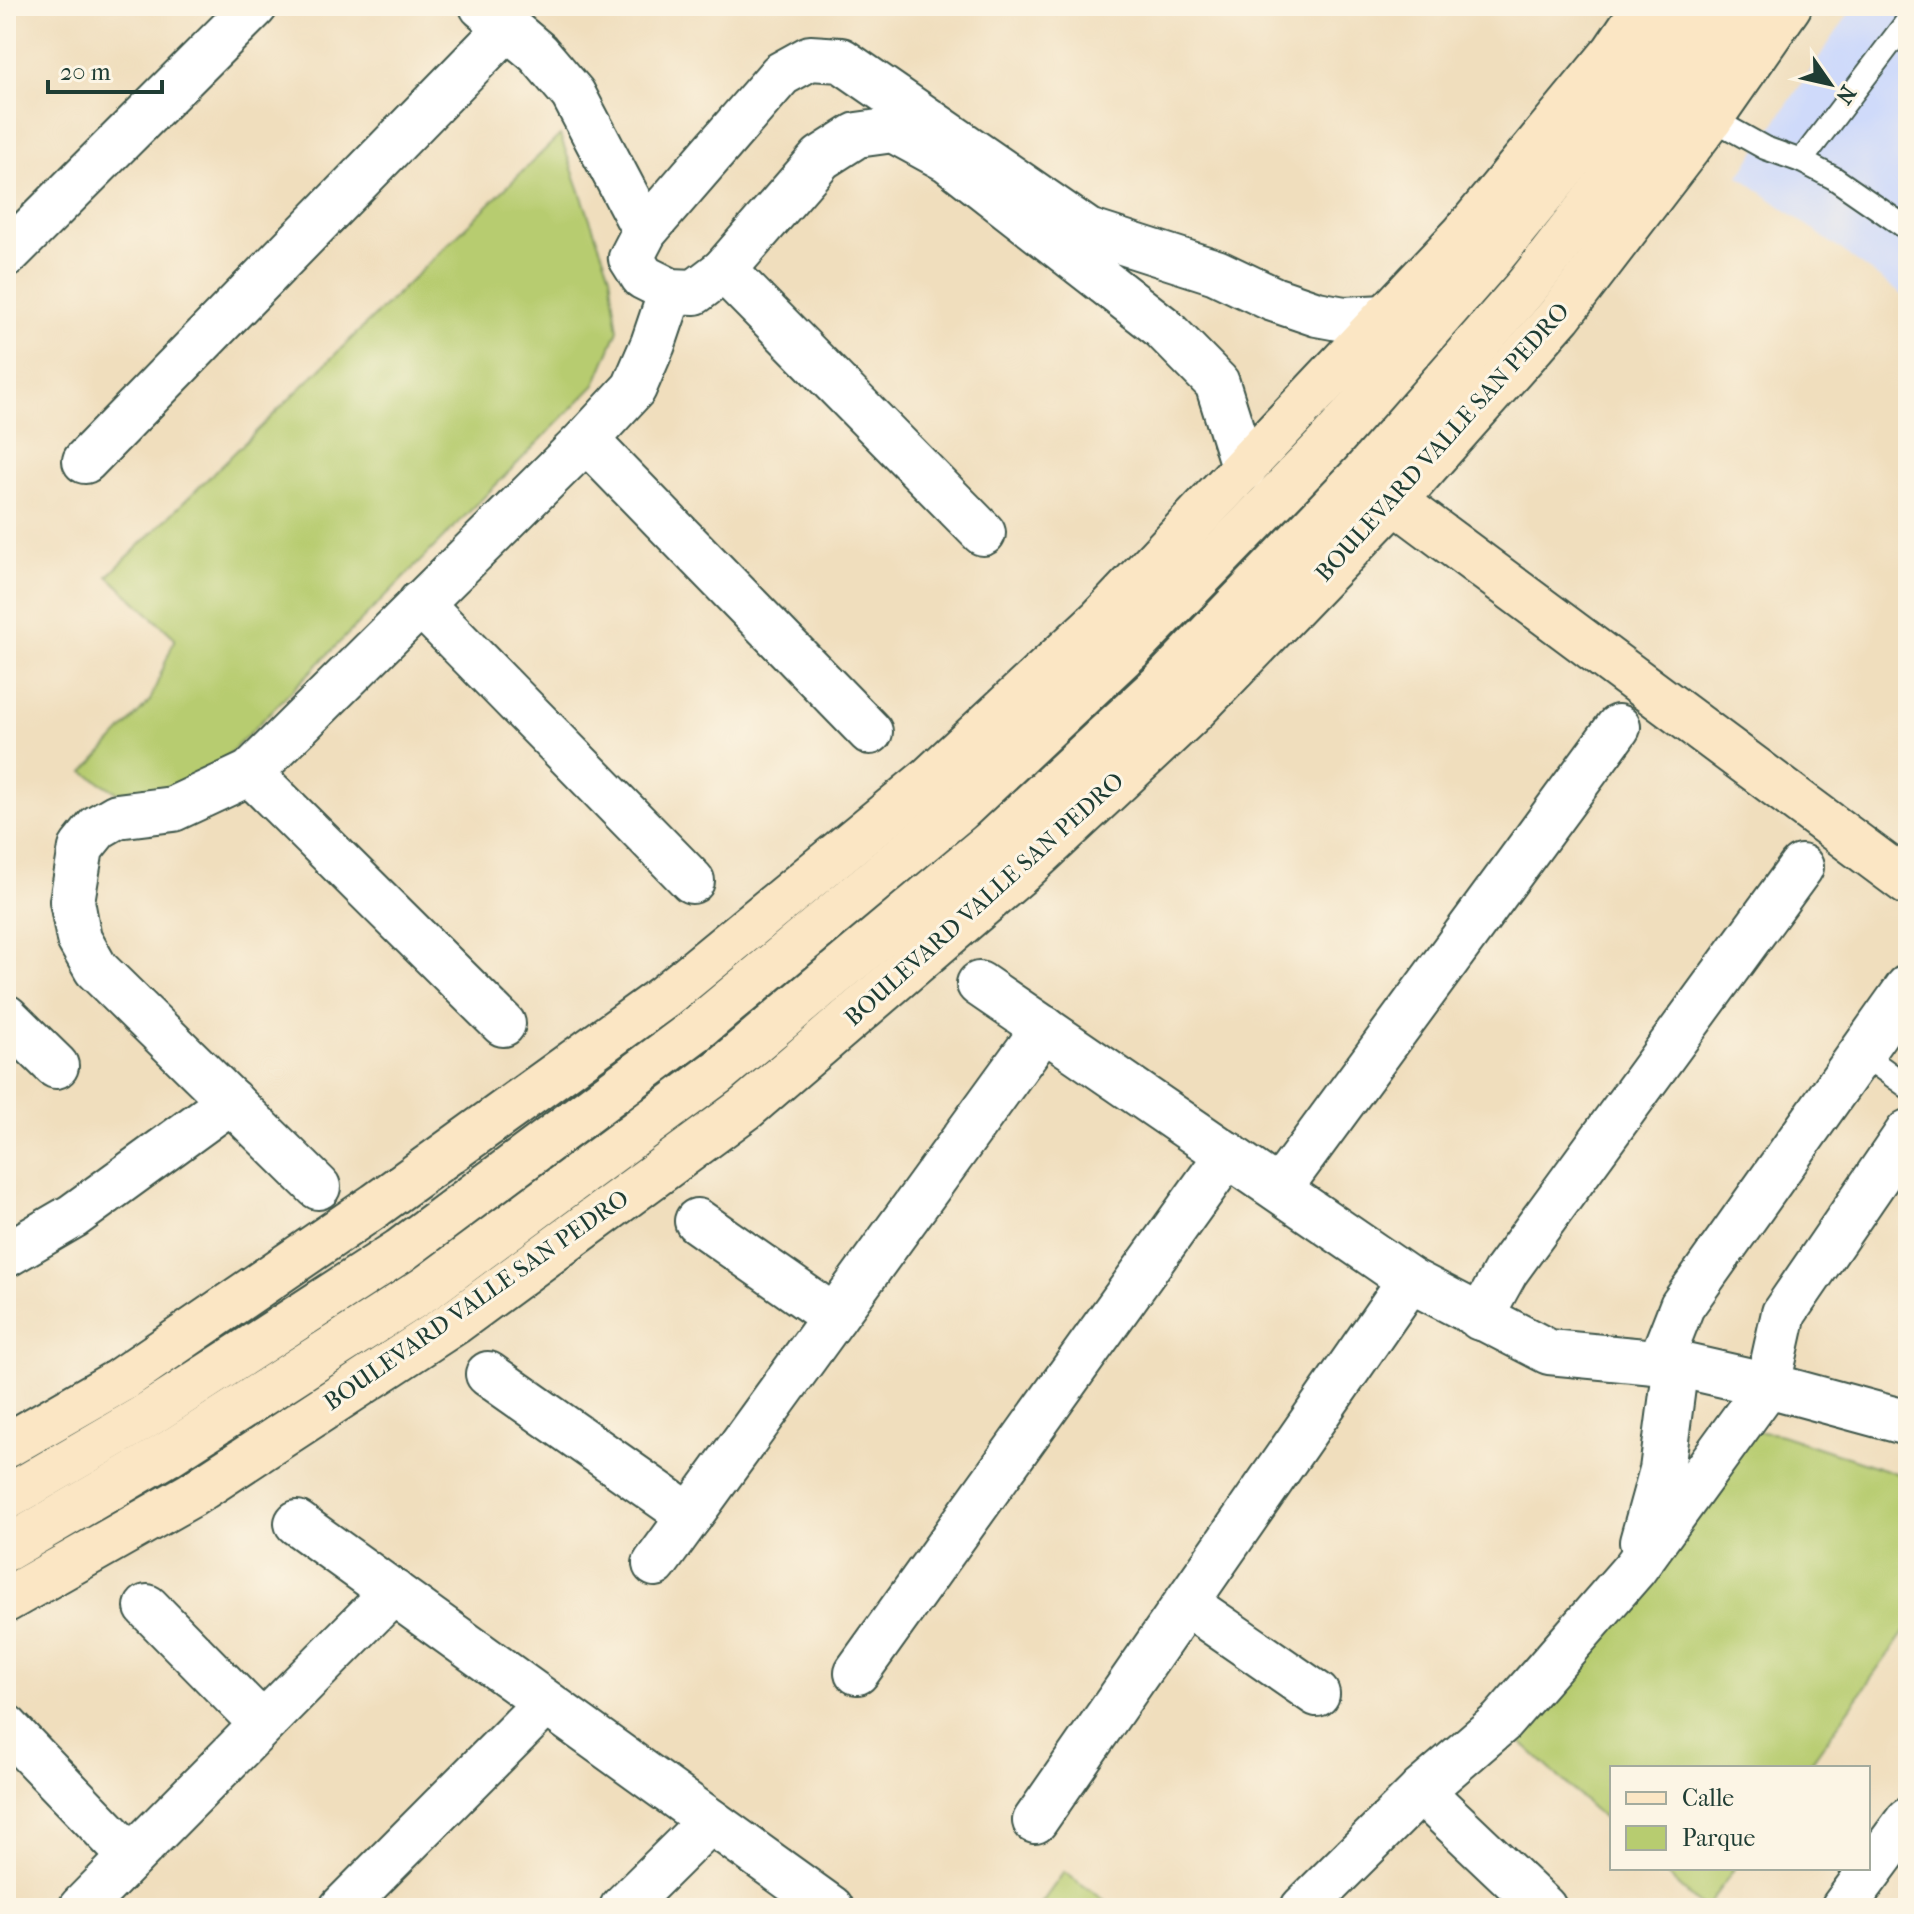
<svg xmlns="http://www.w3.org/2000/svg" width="1914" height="1914" font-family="'IM FELL French Canon',serif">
  <rect width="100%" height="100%" fill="#fcf5e5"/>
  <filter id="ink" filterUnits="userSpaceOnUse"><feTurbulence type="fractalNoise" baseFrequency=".0125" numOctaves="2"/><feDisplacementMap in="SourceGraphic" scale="16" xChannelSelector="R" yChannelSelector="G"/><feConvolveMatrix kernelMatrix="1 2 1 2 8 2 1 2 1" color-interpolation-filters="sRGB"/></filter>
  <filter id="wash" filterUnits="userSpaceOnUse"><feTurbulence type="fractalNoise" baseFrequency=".006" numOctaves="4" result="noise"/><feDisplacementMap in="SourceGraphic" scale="32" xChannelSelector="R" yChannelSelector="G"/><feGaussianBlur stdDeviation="1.8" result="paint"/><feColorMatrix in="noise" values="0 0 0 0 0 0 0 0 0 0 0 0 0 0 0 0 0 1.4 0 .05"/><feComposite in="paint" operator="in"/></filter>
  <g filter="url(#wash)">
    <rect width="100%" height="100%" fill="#f0debd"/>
    <polygon fill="#cfdafa" points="1854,6 1908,6 1908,299 1739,176"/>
    <g fill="#b7cc70" stroke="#6b8452" stroke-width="2">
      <polygon points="560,135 610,275 618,330 595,385 221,762 170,795 120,794 84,772 150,701 175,638 108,576"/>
      <polygon points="1746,1430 1778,1434 1908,1477 1908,1627 1807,1768 1612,1768 1612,1826 1517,1739 1573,1677 1695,1509"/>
      <polygon points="1659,1868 1735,1868 1706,1908 1703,1908"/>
      <polygon points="1064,1872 1116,1908 1038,1908"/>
    </g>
  </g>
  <g filter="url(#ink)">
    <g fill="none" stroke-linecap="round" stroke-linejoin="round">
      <defs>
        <g id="lane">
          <polyline points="1711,118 1765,148 1801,161 1834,178 1908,229"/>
          <polyline points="1801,161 1908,20"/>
          <polyline points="1861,1053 1908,1087"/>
        </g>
        <g id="street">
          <polyline points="482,6 538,53 573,94 645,231"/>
          <polyline points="6,255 255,6"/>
          <polyline points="724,270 983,533"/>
          <polyline points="586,440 870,732"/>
          <polyline points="85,461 507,28"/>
          <polyline points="1244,469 1217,383 1162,327 948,160 893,130 857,135 821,158 724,270 695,292 671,291 643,277 631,258 645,231 781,74 810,58 841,60 1088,231 1216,272 1273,299 1317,314 1344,319 1386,317"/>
          <polyline points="420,603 692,881"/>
          <polyline points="250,773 503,1024"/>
          <polyline points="979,984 1410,1280 1549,1352 1676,1364 1768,1385 1908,1423"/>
          <polyline points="6,1017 56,1066"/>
          <polyline points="318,1187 96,969 79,939 72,901 81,848 98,827 117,816 173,809 250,773 586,440 634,388 653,344 671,291"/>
          <polyline points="1279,1189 1618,727"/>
          <polyline points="697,1221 834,1317"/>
          <polyline points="6,1255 73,1216 231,1101"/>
          <polyline points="1480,1318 1506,1271 1801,867"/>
          <polyline points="1660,1362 1682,1306 1908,987"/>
          <polyline points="488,1374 690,1516"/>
          <polyline points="297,1523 831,1908"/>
          <polyline points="1642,1542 1662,1470 1676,1364"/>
          <polyline points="655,1564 1044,1028"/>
          <polyline points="1187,1604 1317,1694"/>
          <polyline points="147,1607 262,1724"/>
          <polyline points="857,1672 1228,1154"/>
          <polyline points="6,1727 131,1857"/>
          <polyline points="1421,1791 1501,1722 1635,1568 1768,1385 1784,1313 1908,1132"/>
          <polyline points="1035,1821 1410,1280"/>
          <polyline points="81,1908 393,1592"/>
          <polyline points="342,1908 546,1703"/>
          <polyline points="622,1908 710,1821"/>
          <polyline points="1303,1908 1421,1791 1544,1908"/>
          <polyline points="1843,1908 1908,1820"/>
        </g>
        <g id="secondary">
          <polyline points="1395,501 1908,883"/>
          <polyline points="6,1446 119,1381 376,1205 664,997 929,779 1101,619 1464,234 1614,52 1645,6"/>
          <polyline points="6,1498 143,1418 400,1251 693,1032 959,810 1131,648 1327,445 1491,258 1642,72 1687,6"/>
          <polyline points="6,1549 168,1454 428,1287 718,1072 993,841 1164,682 1363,474 1527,286 1676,95 1737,6"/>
          <polyline points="6,1600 191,1495 455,1322 746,1108 1023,870 1192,712 1395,501 1560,315 1711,118 1789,6"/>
        </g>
      </defs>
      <use href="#lane" stroke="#3e5549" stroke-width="26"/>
      <use href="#street" stroke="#3e5549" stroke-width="48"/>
      <use href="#secondary" stroke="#3e5549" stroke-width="48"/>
      <use href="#lane" stroke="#fff" stroke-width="22"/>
      <use href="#street" stroke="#fff" stroke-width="44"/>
      <use href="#secondary" stroke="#fbe6c4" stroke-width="44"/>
    </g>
  </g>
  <g text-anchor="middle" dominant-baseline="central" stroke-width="6" stroke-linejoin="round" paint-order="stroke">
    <g font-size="24" fill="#1f3d34" stroke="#fcf5e5">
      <text transform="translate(1442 442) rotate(-48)">BOULEVARD VALLE SAN PEDRO</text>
      <text transform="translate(984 899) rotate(-42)">BOULEVARD VALLE SAN PEDRO</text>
      <text transform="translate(476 1300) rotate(-35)">BOULEVARD VALLE SAN PEDRO</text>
    </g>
  </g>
  <rect width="1914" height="1914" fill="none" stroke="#fcf5e5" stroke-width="32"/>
  <rect x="1610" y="1766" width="260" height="104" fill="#fcf5e5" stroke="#a4ab9e" stroke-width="2"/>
  <rect x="1626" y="1792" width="40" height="12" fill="#fbe6c4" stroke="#a4ab9e" stroke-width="2"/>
  <text x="1682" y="1806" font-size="24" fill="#1f3d34">Calle</text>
  <rect x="1626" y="1826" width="40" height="24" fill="#b7cc70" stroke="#a4ab9e" stroke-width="2"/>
  <text x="1682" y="1846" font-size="24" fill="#1f3d34">Parque</text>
  <g transform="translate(1830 84) rotate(124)" stroke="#fcf5e5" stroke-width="6" paint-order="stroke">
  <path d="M0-6L14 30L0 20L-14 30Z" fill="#1f3d34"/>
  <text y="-12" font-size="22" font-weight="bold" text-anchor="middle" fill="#1f3d34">N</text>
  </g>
  <path d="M48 80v12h114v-12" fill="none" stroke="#1f3d34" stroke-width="4"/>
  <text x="60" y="80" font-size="24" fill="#1f3d34" stroke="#fcf5e5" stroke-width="6" paint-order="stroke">20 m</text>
</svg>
